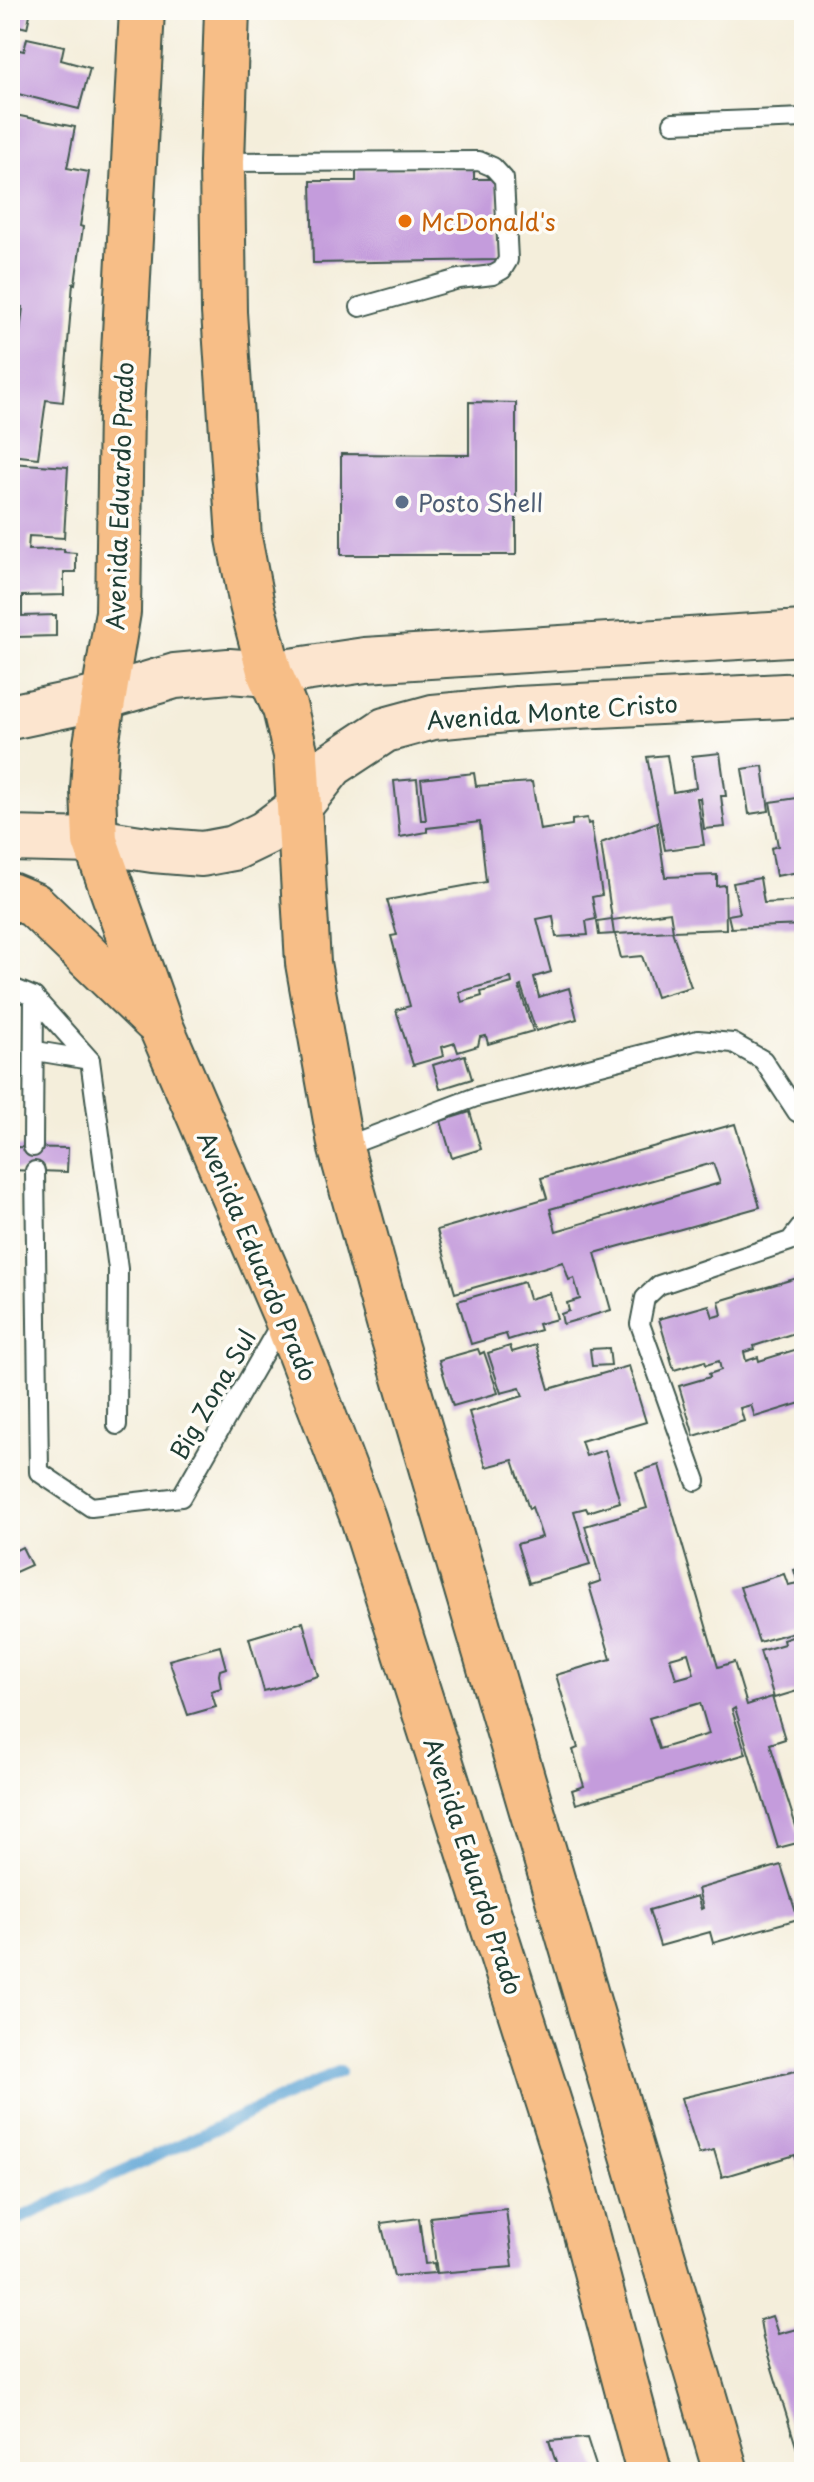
<svg xmlns="http://www.w3.org/2000/svg" width="814" height="2482" font-family="'Playpen Sans',sans-serif">
  <rect width="100%" height="100%" fill="#fdfcf7"/>
  <filter id="ink" filterUnits="userSpaceOnUse"><feTurbulence type="fractalNoise" baseFrequency=".0125" numOctaves="2"/><feDisplacementMap in="SourceGraphic" scale="16" xChannelSelector="R" yChannelSelector="G"/><feConvolveMatrix kernelMatrix="1 2 1 2 8 2 1 2 1" color-interpolation-filters="sRGB"/></filter>
  <filter id="wash" filterUnits="userSpaceOnUse"><feTurbulence type="fractalNoise" baseFrequency=".006" numOctaves="4" result="noise"/><feDisplacementMap in="SourceGraphic" scale="32" xChannelSelector="R" yChannelSelector="G"/><feGaussianBlur stdDeviation="1.8" result="paint"/><feColorMatrix in="noise" values="0 0 0 0 0 0 0 0 0 0 0 0 0 0 0 0 0 1.4 0 .05"/><feComposite in="paint" operator="in"/></filter>
  <g filter="url(#wash)">
    <rect width="100%" height="100%" fill="#f4eedb"/>
    <g fill="none" stroke-linecap="round" stroke-linejoin="round">
      <polyline stroke="#5fa5d5" stroke-width="12" points="10,2223 340,2071"/>
    </g>
    <g id="blocks">
      <g fill="#c49cdc" fill-rule="evenodd">
        <polygon points="10,10 31,10 27,28 10,24"/>
        <polygon points="27,38 64,46 61,60 90,68 79,109 10,92 10,48 24,51"/>
        <polygon points="10,114 75,127 67,168 89,172 80,226 83,227 75,284 73,283 63,402 46,400 38,458 10,455 10,340 19,341 23,307 10,305 10,277 14,278 15,268 10,267"/>
        <polygon points="474,168 474,179 497,179 498,260 313,263 311,181 356,181 356,169"/>
        <polygon points="469,402 516,403 516,555 341,555 341,454 469,455"/>
        <polygon points="10,463 68,467 64,538 29,536 28,550 64,549 64,552 76,553 76,572 64,572 64,595 22,596 22,616 56,615 56,636 16,637 16,620 10,620"/>
        <polygon points="720,753 726,796 721,796 725,827 704,829 700,798 697,798 704,845 665,850 647,757 667,755 673,792 696,788 692,756"/>
        <polygon points="763,766 769,811 749,814 742,769"/>
        <path d="M474,773l2,13 56,-4 8,48 32,-5v-5l15,-2 1,6 3,-1 11,72 -10,2 4,22 -10,2 2,14 -32,2 -3,-21 -16,3 14,53 -17,5 5,20 30,-9 8,31 -41,12 -15,-45 -2,1 14,44 -45,13 -2,-8 -6,1 -2,9 -20,6 -3,-9 -13,4 2,9 -31,9 -17,-55 14,-4 -19,-70 6,-1 -10,-35 99,-18 -6,-60 -53,6v4l-27,5 -6,-56 23,-2 4,41h5l-5,-41zM511,978l1,5 -31,9 1,4 -20,6 -3,-10z"/>
        <polygon points="804,797 804,871 776,876 771,848 778,846 770,802"/>
        <polygon points="657,822 665,877 717,875 717,886 725,885 726,929 673,931 670,912 612,920 614,934 599,935 597,921 612,919 601,843"/>
        <polygon points="760,878 764,903 804,901 804,925 731,928 728,915 740,913 733,883"/>
        <polygon points="672,931 691,987 656,997 642,956 621,958 615,934"/>
        <polygon points="465,1055 472,1079 440,1089 433,1065"/>
        <polygon points="470,1112 481,1149 452,1158 441,1121"/>
        <path d="M735,1124l25,83 -165,46 16,57 -48,14 -2,-10 8,-3 -2,-8 13,-4 -6,-21 -5,2 -6,-18 -108,31 -18,-63 110,-32 -6,-20zM713,1163l7,20 -164,48 -6,-22z"/>
        <polygon points="10,1147 68,1148 67,1172 10,1170"/>
        <polygon points="804,1276 804,1330 754,1346 755,1349 744,1352 746,1361 758,1357 759,1361 804,1347 804,1402 755,1417 751,1405 740,1408 744,1421 694,1436 679,1386 710,1377 709,1374 721,1370 719,1361 706,1365 705,1361 674,1370 659,1319 709,1305 713,1317 722,1315 719,1301"/>
        <polygon points="524,1282 529,1299 550,1293 557,1319 538,1324 540,1330 508,1340 506,1334 471,1344 458,1301"/>
        <polygon points="536,1345 549,1389 629,1366 646,1422 581,1441 586,1456 605,1450 620,1502 588,1512 586,1508 574,1511 590,1565 529,1583 517,1544 542,1537 532,1507 529,1509 513,1460 486,1467 469,1412 523,1396 520,1388 501,1393 488,1353 510,1346 512,1352"/>
        <polygon points="609,1348 611,1365 592,1366 590,1349"/>
        <polygon points="478,1349 480,1354 484,1352 498,1393 453,1406 439,1360"/>
        <path d="M659,1465l59,202 16,-5 13,43 25,-8 13,42 -15,5 31,98 -23,6 -43,-140 -3,2 14,44 -170,50 -4,-14 12,-4 -11,-36 5,-2 -22,-73 55,-16 -22,-74 12,-4 -16,-55 62,-18 -11,-36zM688,1653l6,21 -18,5 -6,-21zM700,1703l9,31 -50,15 -10,-31z"/>
        <polygon points="22,1547 31,1565 11,1574 10,1553"/>
        <polygon points="804,1567 804,1689 774,1698 760,1651 784,1644 783,1640 798,1635 797,1631 759,1642 740,1587 784,1574 788,1585 798,1583 794,1570"/>
        <polygon points="303,1622 318,1676 264,1691 249,1638"/>
        <polygon points="220,1646 226,1668 220,1670 219,1675 221,1688 211,1691 216,1707 188,1715 169,1660"/>
        <polygon points="781,1865 798,1919 713,1943 710,1932 660,1946 649,1910 697,1896 701,1909 703,1908 698,1889"/>
        <polygon points="804,2069 804,2171 800,2172 795,2155 722,2177 714,2150 699,2154 681,2098"/>
        <polygon points="506,2209 513,2267 437,2273 430,2217"/>
        <polygon points="419,2218 425,2264 434,2263 435,2273 394,2276 381,2223"/>
        <polygon points="772,2316 778,2334 804,2327 804,2472 763,2339 760,2320"/>
        <polygon points="587,2438 598,2472 559,2472 549,2441"/>
      </g>
    </g>
  </g>
  <g filter="url(#ink)">
    <use href="#blocks" fill-opacity="0" stroke="#3f584d" stroke-width="2"/>
    <g fill="none" stroke-linecap="round" stroke-linejoin="round">
      <defs>
        <g id="lane">
          <polyline points="673,123 804,118"/>
          <polyline points="222,162 479,161 493,167 504,179 508,260 502,270 493,275 459,279 360,307"/>
          <polyline points="10,987 34,997 33,1147"/>
          <polyline points="34,997 90,1060 118,1269 117,1425"/>
          <polyline points="36,1051 90,1060"/>
          <polyline points="341,1148 476,1097 698,1040 733,1043 763,1060 797,1112 804,1116"/>
          <polyline points="35,1171 39,1472 91,1507 181,1497 282,1321"/>
          <polyline points="696,1481 640,1324 645,1298 659,1285 790,1241 804,1223"/>
        </g>
        <g id="secondary">
          <polyline points="10,717 104,697 175,676 229,671 270,674 365,660 804,633"/>
          <polyline points="10,839 95,841 153,850 202,854 234,848 265,833 298,808 332,765 385,730 433,717 517,709 804,695"/>
        </g>
        <g id="primary">
          <polyline points="142,10 121,410 118,612 96,744 93,790 95,841 161,1027 285,1315 363,1518 564,2150 649,2472"/>
          <polyline points="227,10 222,162 224,312 239,538 252,605 270,674 285,709 296,755 308,963 341,1149 390,1327 726,2472"/>
          <polyline points="10,895 34,905 155,1021"/>
        </g>
      </defs>
      <use href="#lane" stroke="#3f584d" stroke-width="22"/>
      <use href="#secondary" stroke="#3f584d" stroke-width="48"/>
      <use href="#primary" stroke="#3f584d" stroke-width="48"/>
      <use href="#lane" stroke="#fff" stroke-width="18"/>
      <use href="#secondary" stroke="#fce5cf" stroke-width="44"/>
      <use href="#primary" stroke="#f7be87" stroke-width="44"/>
    </g>
  </g>
  <circle fill="#e8710a" stroke="#fdfcf7" stroke-width="3" cx="405" cy="221" r="8"/>
  <circle fill="#5c6f8a" stroke="#fdfcf7" stroke-width="3" cx="402" cy="502" r="8"/>
  <g text-anchor="middle" dominant-baseline="central" stroke-width="7" stroke-linejoin="round" paint-order="stroke">
    <g font-size="24" fill="#c56008" stroke="#fdfcf7" text-anchor="start">
      <text x="421" y="221">McDonald's</text>
    </g>
    <g font-size="24" fill="#1f3d34" stroke="#fdfcf7">
      <text transform="translate(119 496) rotate(-88)">Avenida Eduardo Prado</text>
      <text transform="translate(552 711) rotate(-4)">Avenida Monte Cristo</text>
      <text transform="translate(258 1256) rotate(67)">Avenida Eduardo Prado</text>
      <text transform="translate(212 1394) rotate(-60)">Big Zona Sul</text>
      <text transform="translate(474 1866) rotate(72)">Avenida Eduardo Prado</text>
    </g>
    <g font-size="24" fill="#4e5e75" stroke="#fdfcf7" text-anchor="start">
      <text x="418" y="502">Posto Shell</text>
    </g>
  </g>
  <rect width="814" height="2482" fill="none" stroke="#fdfcf7" stroke-width="40"/>
</svg>
